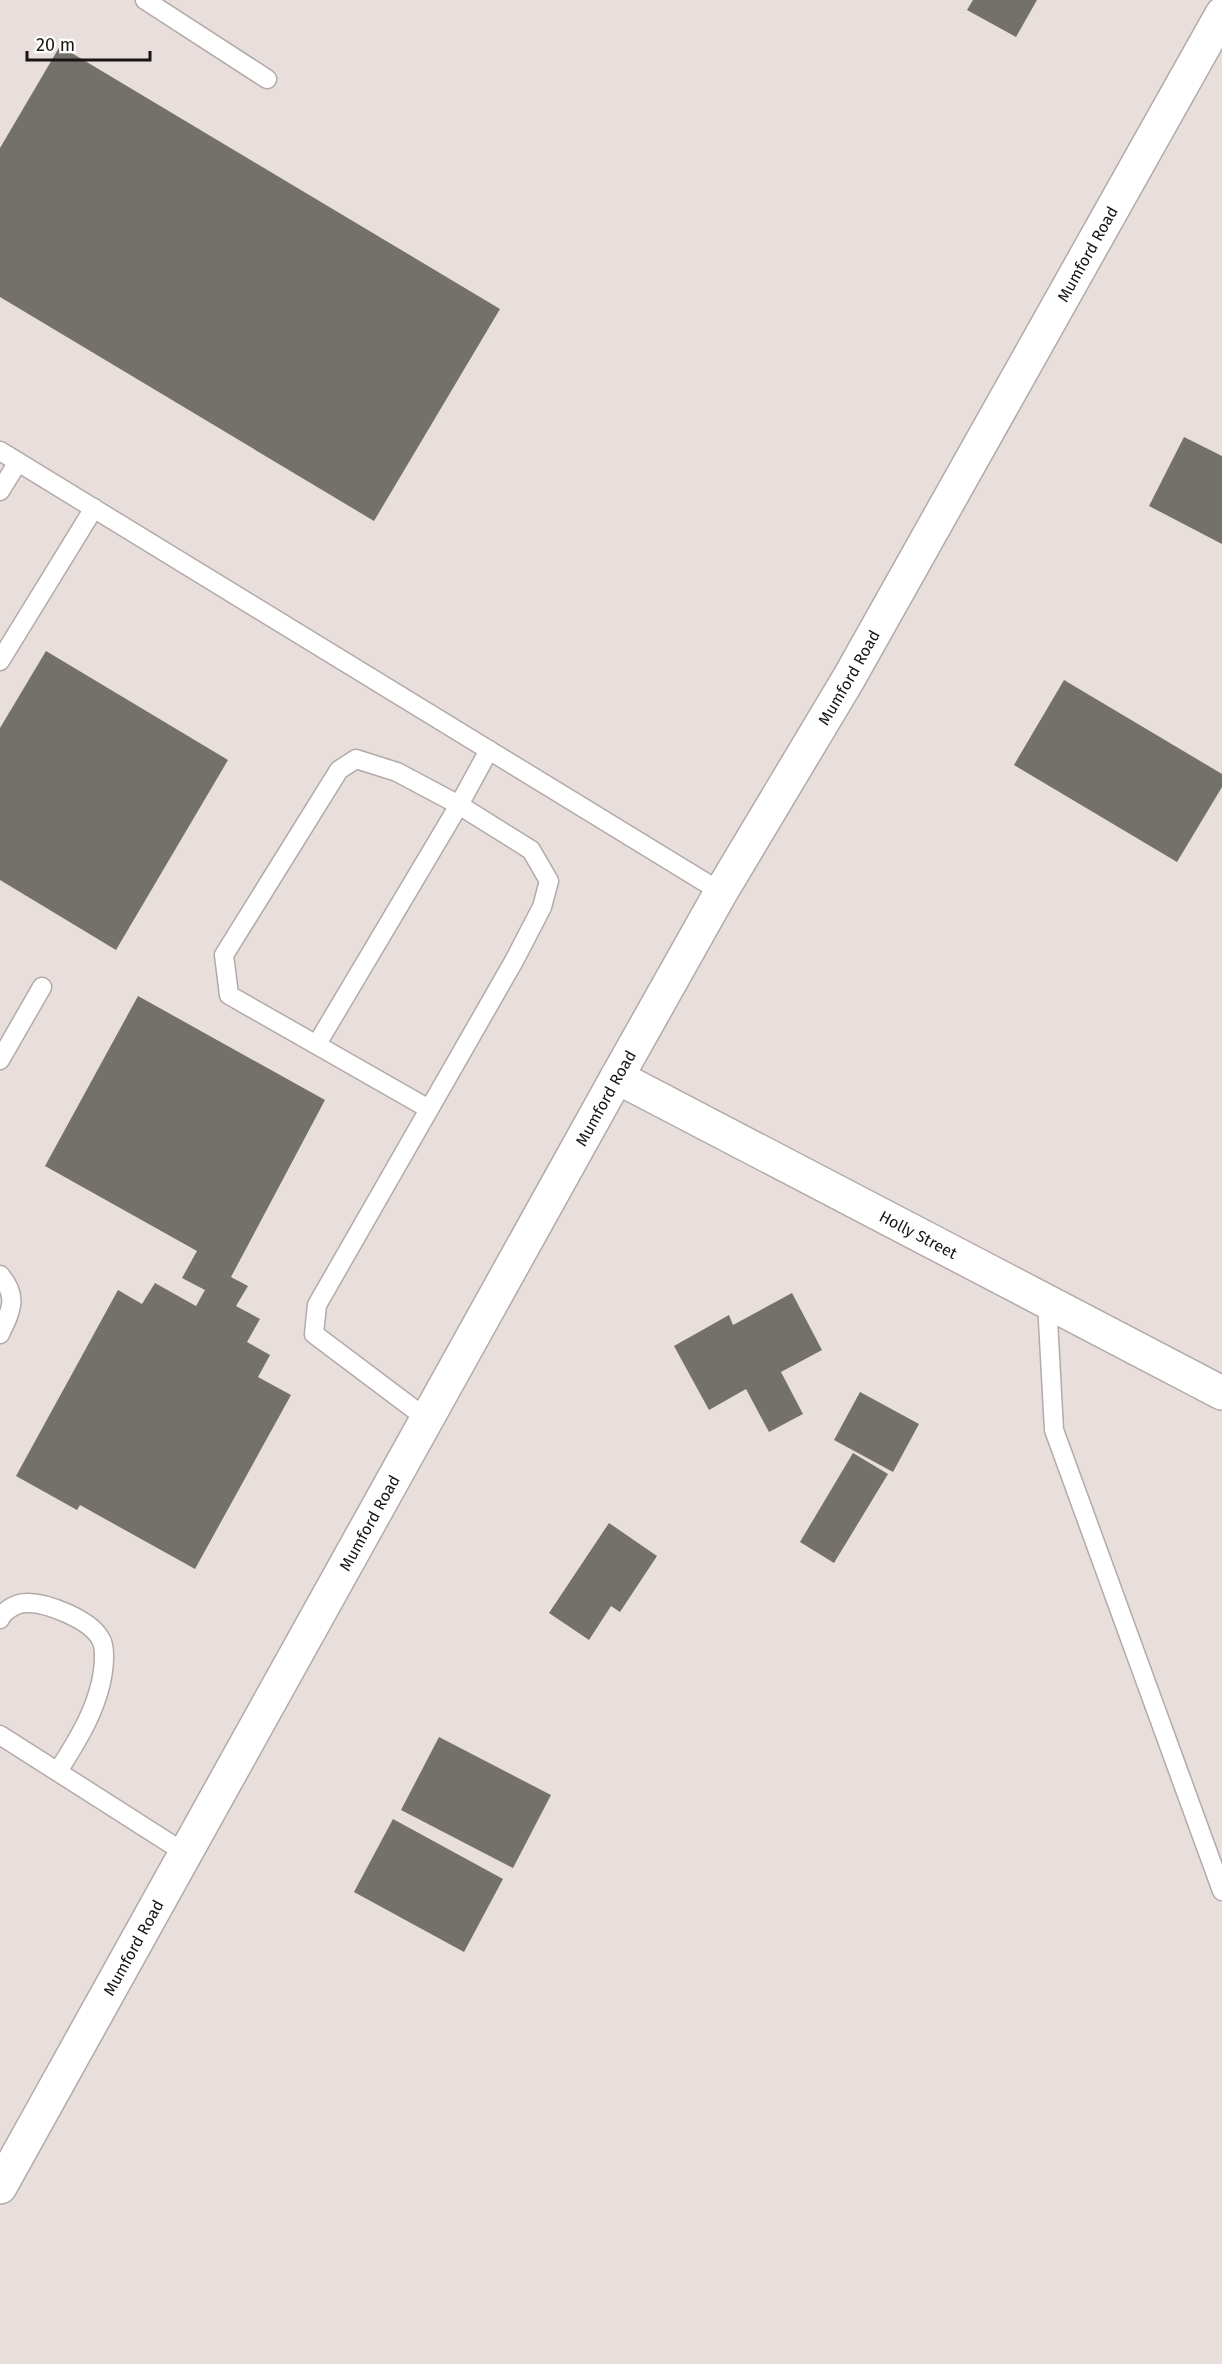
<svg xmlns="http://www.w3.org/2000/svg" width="1222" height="2364" font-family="'Fira Sans',sans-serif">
  <rect width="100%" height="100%" fill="#e8dfdd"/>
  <g fill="#74706a">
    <polygon points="973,0 1037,0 1016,37 967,10"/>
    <polygon points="60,46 500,309 374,521 0,297 0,148"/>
    <polygon points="1184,437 1222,456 1222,544 1149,506"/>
    <polygon points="46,651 228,760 116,950 0,880 0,728"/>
    <polygon points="1064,680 1222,774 1222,787 1177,862 1014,765"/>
    <polygon points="138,996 325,1100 231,1277 248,1286 236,1306 260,1319 247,1342 270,1355 258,1377 291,1395 195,1569 80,1505 77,1510 16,1476 118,1290 142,1304 155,1283 196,1306 205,1290 182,1278 197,1251 45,1166"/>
    <polygon points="792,1293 822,1350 781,1372 803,1414 769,1432 746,1389 709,1410 674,1346 729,1315 733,1325"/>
    <polygon points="860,1392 919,1424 893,1472 834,1440"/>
    <polygon points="853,1453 888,1474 834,1563 800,1542"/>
    <polygon points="609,1523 657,1556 620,1612 611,1606 589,1640 549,1613"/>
    <polygon points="439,1737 551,1795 513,1868 401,1810"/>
    <polygon points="393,1819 503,1879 464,1952 354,1892"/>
  </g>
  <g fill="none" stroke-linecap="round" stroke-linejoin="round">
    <defs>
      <g id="lane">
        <polyline points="145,0 267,79"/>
        <polyline points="0,451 721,892"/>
        <polyline points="0,491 18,462"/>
        <polyline points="0,661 94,508"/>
        <polyline points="317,1044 459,805 397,772 356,759 339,770 224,955 229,995 429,1109"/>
        <polyline points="0,1060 42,987"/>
        <path d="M0,1275c19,22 11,36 0,59"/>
        <polyline points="1047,1302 1054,1430 1222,1891"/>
        <polyline points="427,1419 314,1334 317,1305 514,961 542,907 549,881 531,850 459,805 489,750"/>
        <path d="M0,1619c4,-9 17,-16 26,-16 21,-1 64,17 74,35 3,4 4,13 4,18 0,42 -24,81 -46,115"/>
        <polyline points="0,1735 185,1853"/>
      </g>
      <g id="street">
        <path id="s1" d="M617,1077l605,316"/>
        <path id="s2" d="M0,2187l617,-1110 104,-185 128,-214 373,-664"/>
      </g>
    </defs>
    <use href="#lane" stroke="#b3aaa8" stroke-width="21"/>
    <use href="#street" stroke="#b3aaa8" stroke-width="36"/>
    <use href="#lane" stroke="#fff" stroke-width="18"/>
    <use href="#street" stroke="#fff" stroke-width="33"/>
  </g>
  <g text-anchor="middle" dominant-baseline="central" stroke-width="4.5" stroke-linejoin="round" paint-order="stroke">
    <g font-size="16" fill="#181514" stroke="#fff">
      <text stroke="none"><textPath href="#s2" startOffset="2218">Mumford Road</textPath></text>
      <text stroke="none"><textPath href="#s2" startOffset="1732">Mumford Road</textPath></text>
      <text stroke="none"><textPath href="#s2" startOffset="1246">Mumford Road</textPath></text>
      <text stroke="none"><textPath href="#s1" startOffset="340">Holly Street</textPath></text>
      <text stroke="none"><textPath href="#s2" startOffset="760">Mumford Road</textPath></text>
      <text stroke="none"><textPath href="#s2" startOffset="274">Mumford Road</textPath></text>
    </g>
  </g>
  <path d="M27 51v9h123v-9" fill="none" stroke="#181514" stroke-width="3"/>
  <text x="36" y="51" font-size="18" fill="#181514" stroke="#ffffff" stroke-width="4.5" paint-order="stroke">20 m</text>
</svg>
